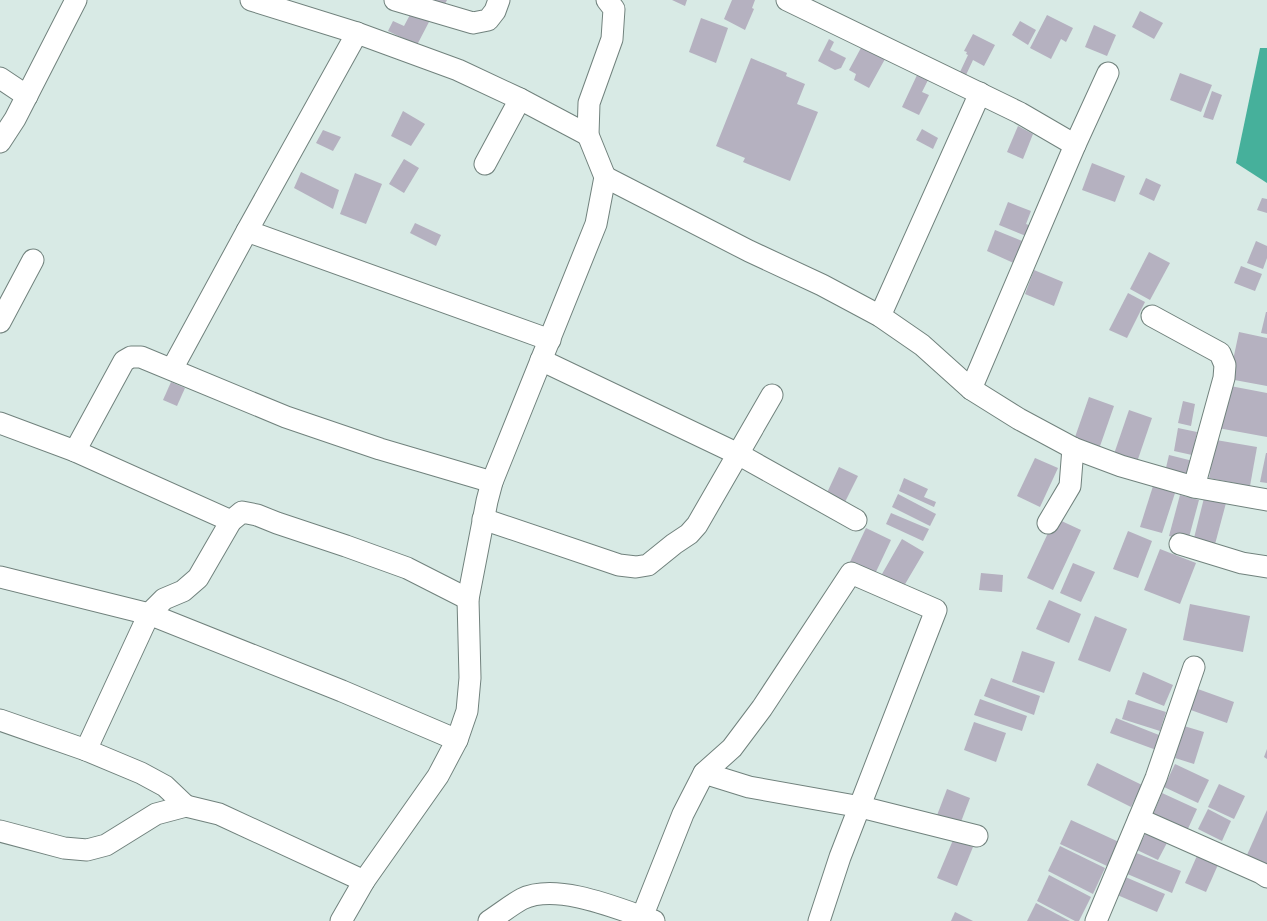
<svg xmlns="http://www.w3.org/2000/svg" width="1267" height="921" font-family="Figtree,sans-serif">
  <rect width="100%" height="100%" fill="#d8eae5"/>
  <polygon fill="#46b09b" points="1260,48 1267,48 1267,183 1236,163"/>
  <g fill="#b5b1c0">
    <polygon points="433,0 447,0 444,6"/>
    <polygon points="672,0 687,0 685,6"/>
    <polygon points="732,0 755,0 752,8 754,9 745,30 724,19"/>
    <polygon points="412,11 430,20 417,45 388,31 393,21 404,26"/>
    <polygon points="1140,11 1163,23 1154,39 1132,27"/>
    <polygon points="1047,15 1073,28 1066,42 1061,39 1051,59 1030,48"/>
    <polygon points="701,18 728,28 716,63 689,52"/>
    <polygon points="1020,21 1036,30 1028,45 1012,35"/>
    <polygon points="1094,25 1116,35 1107,56 1085,47"/>
    <polygon points="973,34 995,45 984,66 973,60 966,75 960,72 968,55 966,54 967,52 964,51"/>
    <polygon points="829,39 834,42 830,50 846,58 841,68 835,70 818,61"/>
    <polygon points="862,46 885,59 869,88 854,80 856,74 849,70"/>
    <polygon points="751,58 787,73 786,76 805,84 797,104 818,112 790,181 743,162 745,158 716,146"/>
    <polygon points="918,73 929,78 922,92 929,95 919,115 902,107"/>
    <polygon points="1180,73 1212,85 1201,112 1170,100"/>
    <polygon points="1212,91 1222,95 1213,120 1203,117"/>
    <polygon points="403,111 425,124 411,146 391,136"/>
    <polygon points="1018,126 1033,134 1023,159 1007,152"/>
    <polygon points="922,129 938,138 933,149 916,140"/>
    <polygon points="323,130 341,137 333,151 316,143"/>
    <polygon points="404,159 419,168 404,193 389,184"/>
    <polygon points="1092,163 1125,176 1115,202 1082,190"/>
    <polygon points="301,172 339,190 333,209 294,188"/>
    <polygon points="355,173 382,184 366,224 340,214"/>
    <polygon points="1146,178 1161,185 1154,201 1139,194"/>
    <polygon points="1262,198 1267,199 1267,213 1257,210"/>
    <polygon points="1008,202 1031,211 1026,224 1036,228 1031,238 999,225"/>
    <polygon points="415,223 441,235 436,246 410,233"/>
    <polygon points="995,230 1027,243 1018,265 987,251"/>
    <polygon points="1256,241 1267,246 1267,258 1263,269 1247,263"/>
    <polygon points="1149,252 1170,263 1150,300 1130,289"/>
    <polygon points="1241,266 1262,274 1255,291 1234,283"/>
    <polygon points="1034,270 1063,282 1054,306 1025,294"/>
    <polygon points="1128,293 1145,302 1127,338 1109,330"/>
    <polygon points="1266,312 1267,312 1267,334 1261,333"/>
    <polygon points="1239,332 1267,338 1267,386 1229,379"/>
    <polygon points="171,382 185,388 177,406 163,400"/>
    <polygon points="1225,385 1267,393 1267,437 1218,428"/>
    <polygon points="1089,397 1114,406 1099,449 1074,440"/>
    <polygon points="1183,401 1195,404 1191,426 1178,423"/>
    <polygon points="1129,410 1152,418 1137,462 1114,454"/>
    <polygon points="1178,428 1197,432 1192,455 1174,451"/>
    <polygon points="1216,440 1257,447 1250,486 1209,478"/>
    <polygon points="1266,453 1267,453 1267,483 1260,482"/>
    <polygon points="1169,455 1193,461 1189,478 1165,472"/>
    <polygon points="1035,458 1058,468 1040,507 1017,496"/>
    <polygon points="839,467 858,476 844,504 826,495"/>
    <polygon points="904,478 928,489 924,497 936,502 934,507 899,491"/>
    <polygon points="1153,486 1175,493 1162,533 1140,527"/>
    <polygon points="898,494 936,514 930,526 892,507"/>
    <polygon points="1180,495 1199,500 1188,541 1169,536"/>
    <polygon points="1204,498 1226,503 1214,548 1193,542"/>
    <polygon points="891,513 929,529 923,541 886,524"/>
    <polygon points="1055,518 1081,530 1053,590 1027,578"/>
    <polygon points="866,528 891,540 874,576 849,564"/>
    <polygon points="1128,531 1152,541 1138,578 1113,569"/>
    <polygon points="902,539 924,552 901,591 889,578 882,574"/>
    <polygon points="1160,549 1196,563 1180,604 1144,590"/>
    <polygon points="1073,563 1095,572 1081,602 1060,593"/>
    <polygon points="981,573 1003,575 1002,592 979,590"/>
    <polygon points="1049,600 1081,614 1069,643 1036,629"/>
    <polygon points="1190,604 1250,616 1243,652 1183,640"/>
    <polygon points="1095,616 1127,629 1110,672 1078,660"/>
    <polygon points="1022,651 1055,662 1044,693 1012,682"/>
    <polygon points="1143,672 1173,685 1164,706 1135,694"/>
    <polygon points="991,678 1040,696 1034,715 984,696"/>
    <polygon points="1195,688 1234,702 1227,723 1188,709"/>
    <polygon points="980,699 1027,716 1022,731 974,715"/>
    <polygon points="1128,700 1166,712 1160,731 1122,719"/>
    <polygon points="1116,718 1164,737 1159,751 1110,733"/>
    <polygon points="974,722 1006,733 996,762 964,750"/>
    <polygon points="1184,726 1204,732 1194,764 1175,758"/>
    <polygon points="1267,749 1267,759 1264,757"/>
    <polygon points="1097,763 1142,785 1131,807 1087,785"/>
    <polygon points="1175,764 1209,780 1198,803 1164,787"/>
    <polygon points="1219,784 1245,796 1234,819 1208,807"/>
    <polygon points="947,789 970,798 959,827 936,818"/>
    <polygon points="1162,793 1197,809 1186,833 1152,817"/>
    <polygon points="1208,809 1231,821 1222,841 1198,829"/>
    <polygon points="1267,810 1267,864 1247,855"/>
    <polygon points="1071,820 1119,842 1107,866 1060,844"/>
    <polygon points="1148,829 1169,839 1158,860 1137,850"/>
    <polygon points="953,840 973,847 957,886 937,878"/>
    <polygon points="1060,846 1105,868 1093,894 1048,871"/>
    <polygon points="1200,849 1221,858 1206,892 1185,883"/>
    <polygon points="1134,852 1181,871 1172,893 1125,873"/>
    <polygon points="1049,875 1091,897 1079,921 1075,921 1037,901"/>
    <polygon points="1123,876 1165,894 1157,912 1115,894"/>
    <polygon points="1036,903 1070,921 1027,921"/>
    <polygon points="955,912 973,921 951,921"/>
  </g>
  <g fill="none" stroke-linecap="round" stroke-linejoin="round">
    <defs>
      <g id="minor">
        <polyline points="251,0 357,33 458,70 520,99 485,164"/>
        <polyline points="395,0 473,23 488,20 495,11 499,0"/>
        <polyline points="787,0 1020,113 1075,145"/>
        <polyline points="0,78 27,96"/>
        <polyline points="520,99 588,135"/>
        <polyline points="0,142 15,119 76,0"/>
        <polyline points="605,177 749,251 822,285 880,316 922,345 971,389 1019,419 1073,448 1121,466 1194,487 1267,500"/>
        <polyline points="247,231 550,340"/>
        <polyline points="880,316 980,93"/>
        <polyline points="1152,316 1220,353 1225,365 1224,378 1194,487"/>
        <polyline points="0,322 33,260"/>
        <polyline points="541,360 738,454 856,520"/>
        <polyline points="172,369 247,231 357,33"/>
        <polyline points="971,389 1075,145 1108,73"/>
        <polyline points="0,423 75,451 231,521"/>
        <polyline points="75,451 124,361 131,357 141,357 286,417 380,449 492,482"/>
        <polyline points="483,519 619,565 636,567 648,565 674,544 689,534 697,525 772,395"/>
        <polyline points="1048,523 1070,486 1073,448"/>
        <polyline points="1180,544 1242,563 1267,567"/>
        <polyline points="0,577 149,614 342,691 457,740"/>
        <polyline points="0,720 86,750 149,614 164,599 183,591 198,578 231,521 242,512 257,515 277,523 346,546 407,568 468,599"/>
        <polyline points="86,750 141,773 165,786 186,806"/>
        <polyline points="704,773 749,787 861,807 977,836"/>
        <polyline points="1139,819 1261,873 1267,877"/>
        <polyline points="0,831 64,848 87,850 106,845 156,814 186,806 219,814 364,881"/>
        <polyline points="642,917 683,814 704,773 732,748 762,708 851,573 936,610 840,857 819,921"/>
        <polyline points="341,921 364,881 438,776 457,740 467,711 470,678 468,599 487,501 492,482 596,224 605,177 588,135 589,103 612,39 614,9 607,0"/>
        <path d="M489,921c11,-7 22,-16 33,-22 35,-17 97,10 132,22"/>
        <polyline points="1096,921 1156,778 1194,667"/>
      </g>
    </defs>
    <use href="#minor" stroke="#71827d" stroke-width="23"/>
    <use href="#minor" stroke="#fff" stroke-width="21"/>
  </g>
</svg>
